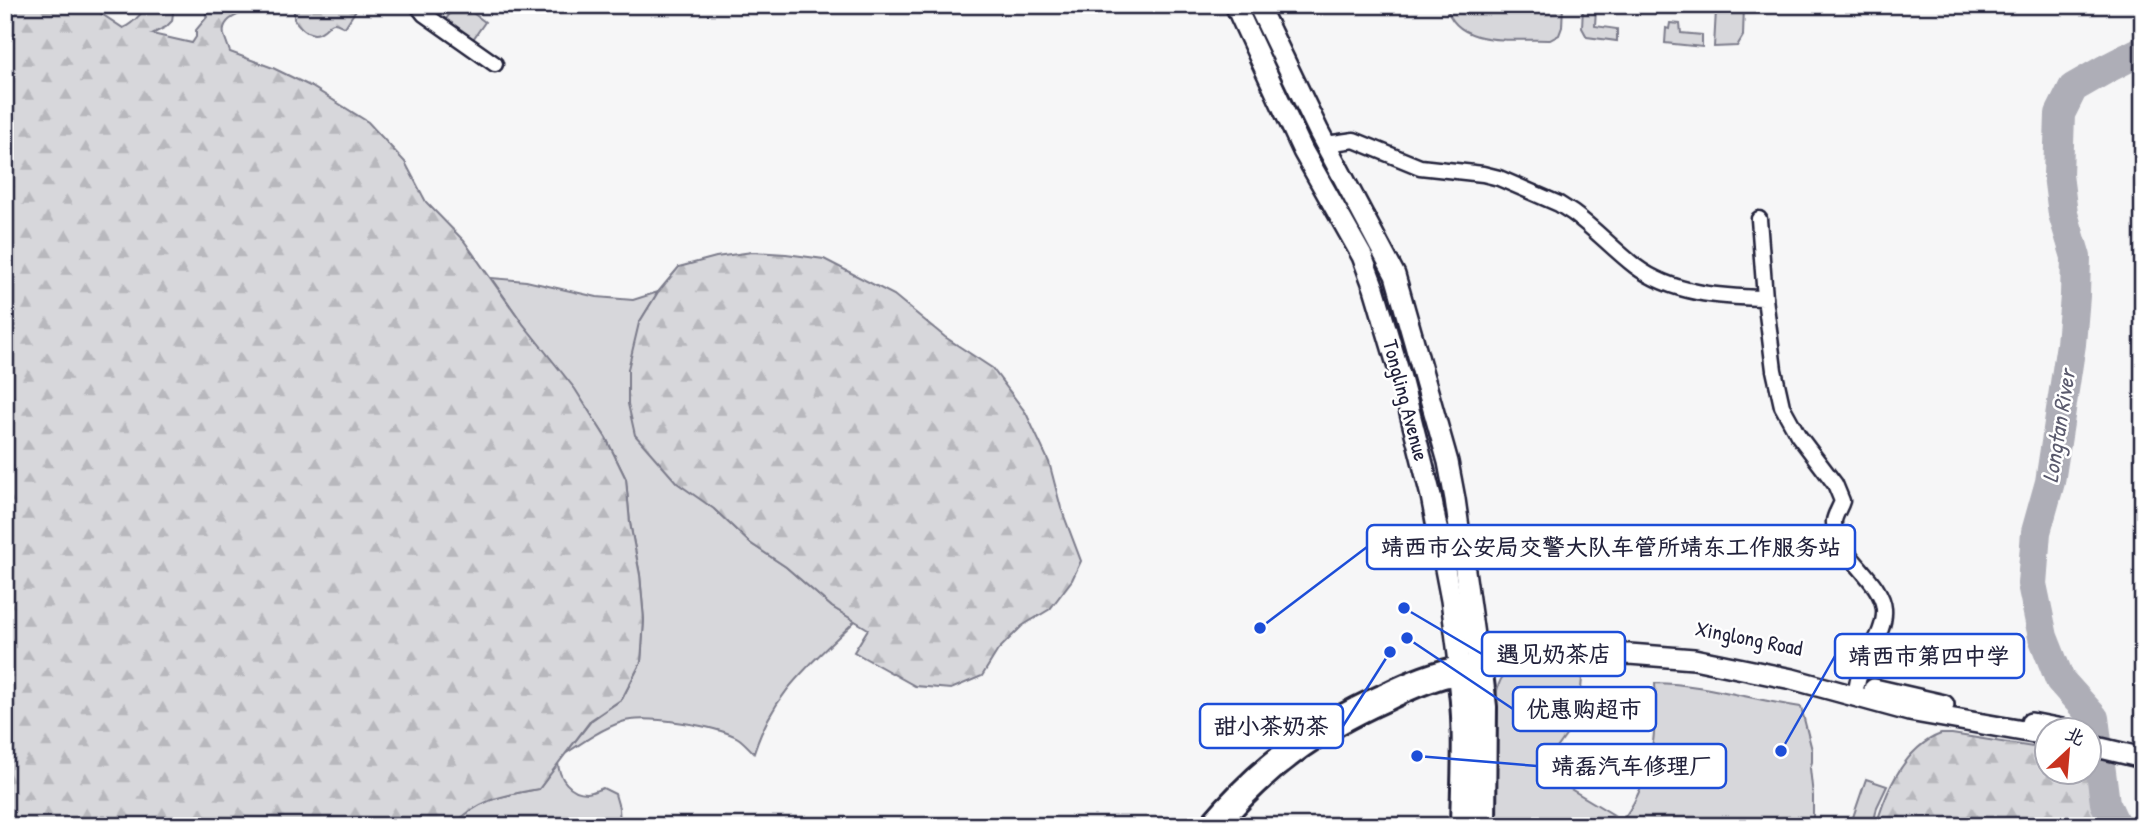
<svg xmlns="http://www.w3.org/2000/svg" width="2148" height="831" font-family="'Patrick Hand','LXGW WenKai TC',sans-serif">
  <defs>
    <pattern id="forest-firs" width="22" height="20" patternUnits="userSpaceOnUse" patternTransform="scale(1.75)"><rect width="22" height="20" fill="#d7d7db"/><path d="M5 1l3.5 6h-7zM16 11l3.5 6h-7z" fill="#b8b8bd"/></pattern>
  </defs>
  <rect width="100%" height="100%" fill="#f6f6f7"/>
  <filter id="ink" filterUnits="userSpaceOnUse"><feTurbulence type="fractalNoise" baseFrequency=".0143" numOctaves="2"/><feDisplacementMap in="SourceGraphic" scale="14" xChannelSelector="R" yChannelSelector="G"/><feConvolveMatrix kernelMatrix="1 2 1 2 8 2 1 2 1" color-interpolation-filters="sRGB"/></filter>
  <g filter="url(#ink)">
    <g fill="#d7d7db" stroke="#7c7c8b" stroke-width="2">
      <polygon points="456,5 462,5 485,22 471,42 444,22"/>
      <path d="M1446,5h117l-1,22 -3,8 -9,5c-35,-2 -94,9 -104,-35z"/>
      <polygon points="1707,5 1744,5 1743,36 1737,46 1714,47 1716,10"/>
      <polygon points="1583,7 1596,8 1595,26 1617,29 1617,41 1587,37 1582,28"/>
      <polygon points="1670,23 1680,24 1681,33 1702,35 1702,47 1665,43 1666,28 1669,29"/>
      <path d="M491,278l35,3 71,16 36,3 25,-8 -19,31 75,186 36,34 36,24 46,40 23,14c-44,43 -82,71 -101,132 -5,-5 -10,-11 -16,-15 -20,-12 -95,-24 -116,-16 -21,7 -39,20 -57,32l27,-34 30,-21 19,-37 3,-42 -4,-45 -10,-52 -4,-44 -20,-41 -31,-48 -52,-66z"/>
      <path d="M1559,664l24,4 -4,42 -7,17 -17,24 4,6 7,1 -1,21 4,9 45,27 -18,4 -4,7h-98c-1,-20 2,-40 2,-60 0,-21 -8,-80 11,-94 13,-10 36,-7 52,-8z"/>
      <path d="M1655,683c50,1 97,17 146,24l11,43v12l-2,6 3,28v30h-195c33,-40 40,-93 37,-143z"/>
      <path d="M558,763c1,15 12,30 29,30 5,0 12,-4 16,-5l12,6 4,14 1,15 -7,3h-161c29,-28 49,-30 87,-37z"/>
      <polygon points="1866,779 1887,786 1877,807 1873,826 1850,826"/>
    </g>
    <g fill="url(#forest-firs)" stroke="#7c7c8b" stroke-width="2">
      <path d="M5,5h83l35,23c23,-11 12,-23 46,-23l4,8 -1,8 -6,6 -14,7 40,9 4,-6v-7l11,-13 -4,-12h58c-13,8 -41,10 -37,30 2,6 4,11 6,17l43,16 39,19 56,35 37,40 21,40 38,39 59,83 52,65 31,49 20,41 4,44 10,52 4,45 -3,42 -19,37 -31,21 -52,69c-38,7 -58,9 -87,37h-447z"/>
      <path d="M299,5h60l-14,22c-4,-1 -7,-4 -11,-4 -4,0 -7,5 -10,7 -12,10 -23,-1 -30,-11v-8z"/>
      <polygon points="752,252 786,254 824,259 894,295 945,337 992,368 1026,413 1049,462 1061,508 1081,561 1072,580 1050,609 1022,626 998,650 982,676 951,689 915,686 854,652 868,629 832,607 786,567 750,543 714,509 677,483 635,435 628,404 628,369 639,323 658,292 679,267 716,257"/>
      <path d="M1941,734h11l87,14 7,4v20h39l5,8 1,20 8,26h-223c10,-35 29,-79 65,-92z"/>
    </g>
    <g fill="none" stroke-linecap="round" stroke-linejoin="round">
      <polyline stroke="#aeaeb7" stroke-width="30" points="2116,826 2105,803 2094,718 2060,680 2043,637 2032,584 2036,532 2050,482 2071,344 2075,296 2076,257 2063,214 2058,175 2060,114 2073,88 2106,69 2143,50"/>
      <defs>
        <g id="street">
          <polyline points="417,5 424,14 495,64"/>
          <path d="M1326,144l28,-4 66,27 63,7 16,4 60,26 14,9c22,16 40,36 62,53 37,28 86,31 130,32l9,72 8,36 16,29 37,49 7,17c-2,7 -7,13 -8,20 -2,30 48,58 50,88 2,26 -23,50 -27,76"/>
          <polyline points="1759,219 1765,298"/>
        </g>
        <g id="secondary">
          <polyline points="1235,5 1303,151 1362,256 1374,288 1401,378 1431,496 1451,600 1460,670 1503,657 1556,655 1629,654 1694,659 1792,679 1909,711 2046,735"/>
          <polyline points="1258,5 1319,132 1395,275 1448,462 1455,499 1478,664"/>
          <polyline points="1874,689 1944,705"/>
          <polyline points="2031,723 2067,730"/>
          <polyline points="2088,745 2143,758"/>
        </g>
        <g id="highway">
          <polyline points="1478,664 1483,707 1482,826"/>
          <path d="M1213,826c51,-60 100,-96 171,-128 24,-12 49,-23 76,-28 9,51 5,103 4,156"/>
        </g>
      </defs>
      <use href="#street" stroke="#22223b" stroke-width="19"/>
      <use href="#secondary" stroke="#22223b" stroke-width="24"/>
      <use href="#highway" stroke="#22223b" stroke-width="32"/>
      <use href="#street" stroke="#fff" stroke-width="14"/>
      <use href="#secondary" stroke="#fff" stroke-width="19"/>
      <use href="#highway" stroke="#fff" stroke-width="26"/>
    </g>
  </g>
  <g text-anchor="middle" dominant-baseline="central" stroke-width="5" stroke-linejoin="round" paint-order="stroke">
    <g font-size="21" fill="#22223b" stroke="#fff">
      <text transform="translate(1406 400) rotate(75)">Tongling Avenue</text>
      <text transform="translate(1749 638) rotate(11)">Xinglong Road</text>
    </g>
    <g font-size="23" font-style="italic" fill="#5a5a6d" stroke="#fff">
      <text transform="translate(2058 426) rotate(-81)">Longtan River</text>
    </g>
  </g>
  <path fill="none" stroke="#1d4ed8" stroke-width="2.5" d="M1260 628L1367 547M1404 608L1482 654M1781 751L1835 656M1407 638L1513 709M1390 652L1343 726M1417 756L1537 766"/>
  <g fill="#1d4ed8" stroke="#fff" stroke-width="2.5">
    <circle cx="1260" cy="628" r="7"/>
    <circle cx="1404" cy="608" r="7"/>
    <circle cx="1781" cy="751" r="7"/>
    <circle cx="1407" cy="638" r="7"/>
    <circle cx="1390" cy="652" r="7"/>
    <circle cx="1417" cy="756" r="7"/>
  </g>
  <g fill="#fff" stroke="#1d4ed8" stroke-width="2.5">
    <rect x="1367" y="525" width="488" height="44" rx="7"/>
    <rect x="1482" y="632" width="143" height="44" rx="7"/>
    <rect x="1835" y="634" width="189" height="44" rx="7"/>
    <rect x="1513" y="687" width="143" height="44" rx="7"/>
    <rect x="1200" y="704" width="143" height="44" rx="7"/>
    <rect x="1537" y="744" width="189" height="44" rx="7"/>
  </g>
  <g font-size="23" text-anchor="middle" font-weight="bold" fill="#22223b">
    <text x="1611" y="555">靖西市公安局交警大队车管所靖东工作服务站</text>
    <text x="1554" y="662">遇见奶茶店</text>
    <text x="1929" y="664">靖西市第四中学</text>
    <text x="1584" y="717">优惠购超市</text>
    <text x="1271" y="734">甜小茶奶茶</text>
    <text x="1632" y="774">靖磊汽车修理厂</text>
  </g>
  <rect width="2148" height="831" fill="none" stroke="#fff" stroke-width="28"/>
  <rect x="14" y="14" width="2120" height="803" fill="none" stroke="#22223b" stroke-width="2.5" filter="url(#ink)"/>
  <g transform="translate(2068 751) rotate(26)"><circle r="33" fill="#ffffff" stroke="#a7a7b1" stroke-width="2"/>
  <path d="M0-5L12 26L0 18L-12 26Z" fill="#c8321e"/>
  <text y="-10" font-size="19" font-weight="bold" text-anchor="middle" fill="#22223b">北</text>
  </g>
</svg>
